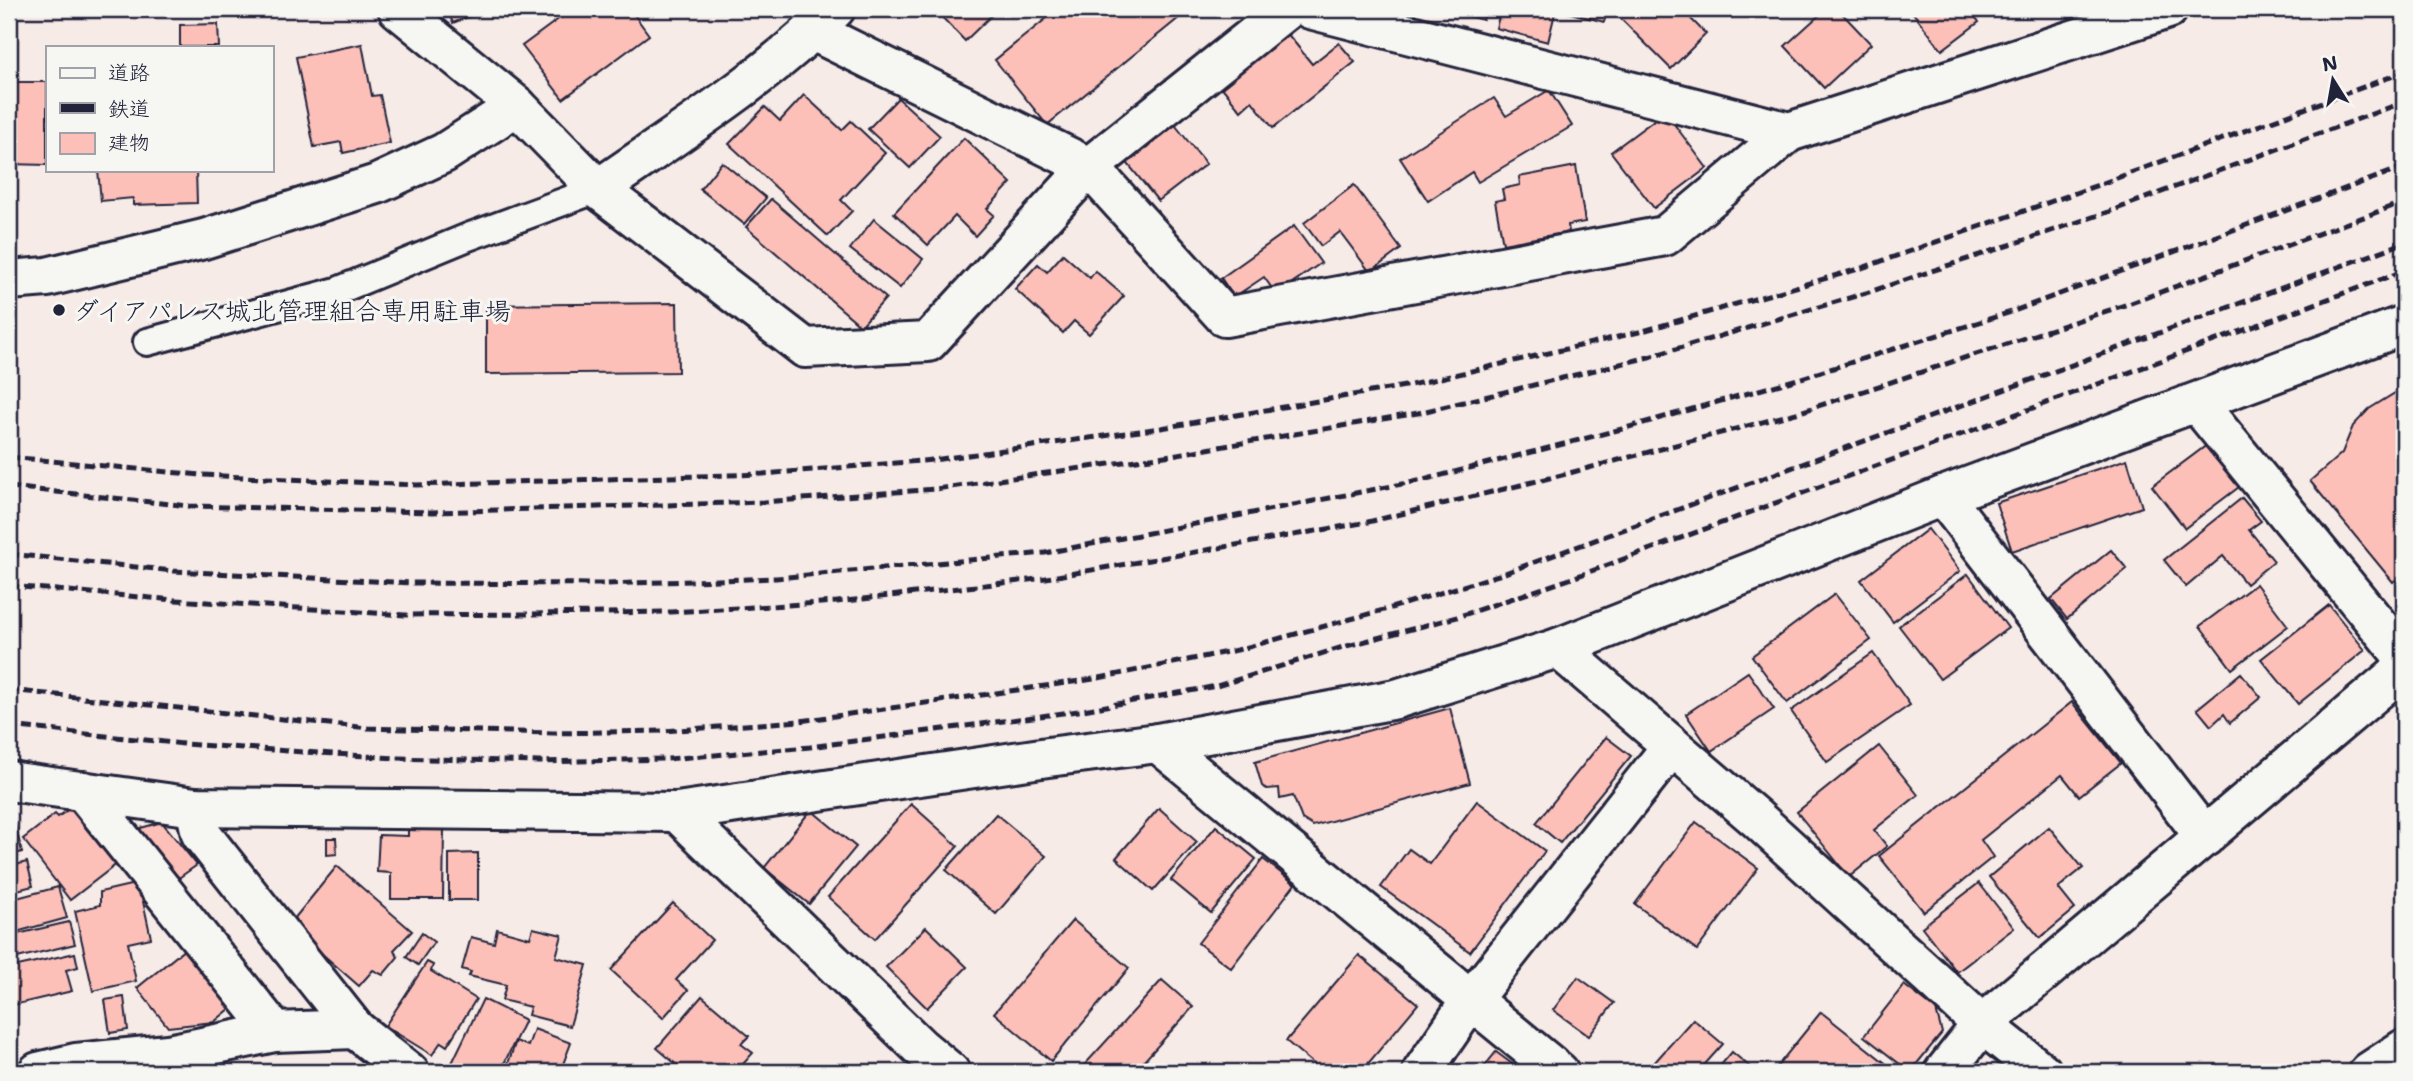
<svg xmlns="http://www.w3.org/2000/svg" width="2413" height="1081" font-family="'Shantell Sans','Klee One',sans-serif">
  <rect width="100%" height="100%" fill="#f7ebe7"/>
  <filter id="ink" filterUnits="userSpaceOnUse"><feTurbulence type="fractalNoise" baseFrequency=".0143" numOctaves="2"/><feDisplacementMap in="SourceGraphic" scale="14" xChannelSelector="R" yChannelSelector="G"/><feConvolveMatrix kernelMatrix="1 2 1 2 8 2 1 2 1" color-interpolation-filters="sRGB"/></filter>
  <g filter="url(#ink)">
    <g fill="#fcc0b9" stroke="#22223b" stroke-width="2">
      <polygon points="456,9 488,9 453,23 448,12"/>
      <polygon points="572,9 630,9 649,35 563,99 522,46"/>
      <polygon points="934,9 998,9 965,41"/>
      <polygon points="1058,9 1190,9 1047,125 995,60"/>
      <polygon points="1442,9 1487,9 1483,20"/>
      <polygon points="1501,9 1608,9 1604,22 1556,9 1548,42 1496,28"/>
      <polygon points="1624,9 1701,9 1691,19 1706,34 1671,69 1617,15"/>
      <polygon points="1826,9 1838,9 1871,44 1824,88 1785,46"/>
      <polygon points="1910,9 1969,9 1979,22 1942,50"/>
      <polygon points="218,24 219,47 180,47 180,25"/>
      <polygon points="1286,32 1312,64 1339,43 1355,62 1273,128 1252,101 1241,111 1220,85"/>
      <polygon points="362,44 372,96 380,95 390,143 343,153 341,142 314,147 296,57"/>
      <polygon points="9,82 47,82 47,165 9,164"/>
      <polygon points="1549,90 1572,126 1478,182 1472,172 1428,201 1400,158 1494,98 1506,116"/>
      <polygon points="804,95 842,130 851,121 885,153 841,200 852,211 828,236 729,144 765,107 780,121"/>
      <polygon points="898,98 940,136 910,168 868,129"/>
      <polygon points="1665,112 1707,168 1654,208 1611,152"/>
      <polygon points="1172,121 1206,164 1158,201 1124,159"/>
      <polygon points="964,138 1011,183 987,209 994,215 975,236 955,216 928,245 894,213"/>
      <polygon points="722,162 766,198 744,224 700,189"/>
      <polygon points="1576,166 1585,222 1568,225 1569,232 1503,244 1495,201 1504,199 1502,189 1520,185 1519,177"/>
      <polygon points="98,170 196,170 197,203 133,205 133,198 101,201"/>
      <polygon points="9,179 12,245 9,245"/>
      <polygon points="1354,185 1401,249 1370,272 1340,232 1321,246 1304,223"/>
      <polygon points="771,199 886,298 861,326 746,227"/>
      <polygon points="874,219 923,259 900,288 850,249"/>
      <polygon points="1294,226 1321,263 1276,294 1264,277 1234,297 1221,278"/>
      <polygon points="1063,254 1090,278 1095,271 1124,296 1089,334 1074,321 1063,333 1015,289 1038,264 1047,272"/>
      <polygon points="677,303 678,372 486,374 486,305"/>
      <polygon points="2404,391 2404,573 2393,582 2310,481 2342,453 2353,426 2369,409 2395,393"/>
      <polygon points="2207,445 2239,487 2185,528 2152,486"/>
      <polygon points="2127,459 2142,507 2012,551 1996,503"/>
      <polygon points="2242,498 2261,521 2249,530 2274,561 2246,584 2223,556 2186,587 2164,560"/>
      <polygon points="1928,529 1960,571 1893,622 1861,580"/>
      <polygon points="2111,550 2127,569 2067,619 2051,599"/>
      <polygon points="1968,574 2008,628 1940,679 1899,626"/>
      <polygon points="2256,584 2288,626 2232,669 2200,626"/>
      <polygon points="1835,594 1871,640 1787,703 1752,656"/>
      <polygon points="2329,605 2365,650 2298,704 2261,659"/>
      <polygon points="1873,653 1910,705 1827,762 1791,711"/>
      <polygon points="1748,672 1774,709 1711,751 1686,714"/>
      <polygon points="2241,673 2261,697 2230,723 2224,714 2211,726 2197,709"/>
      <polygon points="2072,702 2121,763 2079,796 2062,775 1981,840 1993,857 1924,912 1879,856"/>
      <polygon points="1450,708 1470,783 1313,826 1302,819 1293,796 1280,799 1279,788 1267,789 1262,786 1255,762"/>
      <polygon points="1606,737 1631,756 1560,843 1536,823"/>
      <polygon points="1879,746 1918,795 1874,830 1887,846 1849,877 1797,812"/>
      <polygon points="1477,801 1545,851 1470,952 1381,887 1409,849 1430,864"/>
      <polygon points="9,802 22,852 9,856"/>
      <polygon points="911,804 958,846 875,939 828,897"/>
      <polygon points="73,806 118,863 70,900 23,839 55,814 58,817"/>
      <polygon points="1159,808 1197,842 1153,891 1116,858"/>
      <polygon points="811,810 856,847 809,904 764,868"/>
      <polygon points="996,814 1046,856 996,914 946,870"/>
      <polygon points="162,822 197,865 173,882 130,831"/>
      <polygon points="1696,822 1758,868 1697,950 1635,904"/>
      <polygon points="1216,826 1256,859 1211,913 1171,880"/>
      <polygon points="2049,827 2083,868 2058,888 2075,909 2040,938 1989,877"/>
      <polygon points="408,829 444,829 443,899 391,899 391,873 377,872 379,835 408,836"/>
      <polygon points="327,838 336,838 337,854 327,855"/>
      <polygon points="478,853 478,900 449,900 449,854"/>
      <polygon points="1263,859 1295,884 1231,968 1198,943"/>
      <polygon points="15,861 15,865 27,862 33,886 9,892 9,862"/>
      <polygon points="337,866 412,931 394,950 398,957 383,975 373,970 359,986 289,925"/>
      <polygon points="139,883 151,938 128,943 136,981 93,991 75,911 100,905 100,892"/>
      <polygon points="1979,883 2014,928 1957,972 1922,927"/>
      <polygon points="58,887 67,918 9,934 9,900"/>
      <polygon points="673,903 712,940 676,980 688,990 663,1018 611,970"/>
      <polygon points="1073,920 1129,968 1051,1061 994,1013"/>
      <polygon points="69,922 75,944 9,960 9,936"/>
      <polygon points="926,927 967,967 927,1008 886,967"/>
      <polygon points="533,928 562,935 556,957 587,965 570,1026 528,1015 530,1007 502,1000 506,985 469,976 471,972 462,969 471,937 494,943 497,929 530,938"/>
      <polygon points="422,933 434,942 418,965 406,957"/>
      <polygon points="190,945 237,1003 214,1022 168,1027 137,988"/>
      <polygon points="75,953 78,967 66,970 72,991 9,1006 9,968"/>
      <polygon points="1359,955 1418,1004 1361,1072 1323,1072 1286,1041"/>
      <polygon points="427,962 433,965 431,971 476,999 447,1046 441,1042 432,1055 385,1026"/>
      <polygon points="1578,977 1614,1003 1589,1036 1553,1010"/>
      <polygon points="1162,980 1193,1007 1134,1072 1078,1072"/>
      <polygon points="1904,985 1936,1010 1942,1033 1910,1072 1864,1036"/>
      <polygon points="702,996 749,1036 741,1044 753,1053 736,1072 685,1072 657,1048"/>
      <polygon points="124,997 128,1030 110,1033 105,1000"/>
      <polygon points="483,999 525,1020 500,1072 471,1072 452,1063"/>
      <polygon points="1821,1012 1889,1066 1884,1072 1840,1072 1831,1065 1825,1072 1779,1072 1775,1069"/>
      <polygon points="1693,1019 1723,1044 1698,1072 1646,1072"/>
      <polygon points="534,1029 571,1043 560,1072 505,1072 516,1041 528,1046"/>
      <polygon points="1496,1052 1523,1072 1480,1072"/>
      <polygon points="1732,1052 1756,1072 1715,1072"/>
    </g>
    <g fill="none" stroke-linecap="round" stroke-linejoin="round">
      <defs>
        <polyline id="lane" points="147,342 337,291 468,237 598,189"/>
        <g id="street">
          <polyline points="398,9 517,106 598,189 805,348 928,342 1089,167 1287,9"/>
          <polyline points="1310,9 1789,132 2168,9"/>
          <polyline points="813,31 1089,167 1225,317 1665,236 1789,132"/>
          <path d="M598,189c80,-56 167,-110 237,-180"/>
          <polyline points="9,280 47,277 204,239 377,184 444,153 517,106"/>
          <polyline points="2197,403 2404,657"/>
          <polyline points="1943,496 2205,837"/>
          <polyline points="1558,648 1756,818 1982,1024 2042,1072"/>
          <polyline points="1158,743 1559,1072"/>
          <polyline points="9,781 195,807 677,812 1048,757 1158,743 1396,699 1558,648 1943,496 2404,325"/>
          <polyline points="83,791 275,1032"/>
          <polyline points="195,807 201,834 355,1029 409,1072"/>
          <polyline points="677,812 921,1048 950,1072"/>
          <polyline points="38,1072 76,1063 168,1054 275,1032 355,1029"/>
          <polyline points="1422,1072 1471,1000 1672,746"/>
          <polyline points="1944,1072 1982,1024 2404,668"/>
          <polyline points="2369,1072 2404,1049"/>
        </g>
      </defs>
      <use href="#lane" stroke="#22223b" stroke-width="32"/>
      <use href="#street" stroke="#22223b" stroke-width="44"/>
      <use href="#lane" stroke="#f6f6f2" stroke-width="26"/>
      <use href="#street" stroke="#f6f6f2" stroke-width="38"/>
      <g stroke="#22223b" stroke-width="5" stroke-dasharray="10 5" stroke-linecap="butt">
        <polyline points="9,457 201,475 416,485 763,474 933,460 1161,428 1411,385 1639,332 1862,268 2098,185 2404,72"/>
        <polyline points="9,487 189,506 433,512 764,502 936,489 1172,455 1418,413 1649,357 1866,293 2108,212 2404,102"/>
        <polyline points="9,554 174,571 411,583 605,584 776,578 1045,553 1423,480 1622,429 1798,379 2011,312 2404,167"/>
        <polyline points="9,586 175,600 405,615 533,614 671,612 837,602 1046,578 1368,522 1562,475 1800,412 2131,303 2404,202"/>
        <polyline points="9,690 368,728 552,733 664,731 800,721 1094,679 1237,650 1391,608 1505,573 2404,243"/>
        <polyline points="9,726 184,744 395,758 539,762 667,759 810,747 1078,711 1217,686 1343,647 1457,617 1567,580 2404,271"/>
      </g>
    </g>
  </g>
  <circle fill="#22223b" stroke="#f6f6f2" stroke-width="2.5" cx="59" cy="310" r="7"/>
  <g text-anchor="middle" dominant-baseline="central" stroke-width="6" stroke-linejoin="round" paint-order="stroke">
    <g font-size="26" fill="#22223b" stroke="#f6f6f2" text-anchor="start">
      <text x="73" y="310">ダイアパレス城北管理組合専用駐車場</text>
    </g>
  </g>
  <rect width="2413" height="1081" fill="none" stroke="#f6f6f2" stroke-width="35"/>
  <rect x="18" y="18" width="2378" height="1046" fill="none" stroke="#22223b" stroke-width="2.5" filter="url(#ink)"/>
  <rect x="46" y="46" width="228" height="126" fill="#f6f6f2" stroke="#a1a1a9" stroke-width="2"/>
  <rect x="60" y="68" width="35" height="10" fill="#f6f6f2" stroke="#a1a1a9" stroke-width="2"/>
  <text x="108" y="80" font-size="21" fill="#22223b">道路</text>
  <rect x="60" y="103" width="35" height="10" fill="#22223b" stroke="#a1a1a9" stroke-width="2"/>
  <text x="108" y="116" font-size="21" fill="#22223b">鉄道</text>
  <rect x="60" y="133" width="35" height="21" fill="#fcc0b9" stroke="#a1a1a9" stroke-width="2"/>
  <text x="108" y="150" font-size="21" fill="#22223b">建物</text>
  <g transform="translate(2333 80) rotate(349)" stroke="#f6f6f2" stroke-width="5" paint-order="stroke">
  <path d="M0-5L12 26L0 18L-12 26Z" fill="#22223b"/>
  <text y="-10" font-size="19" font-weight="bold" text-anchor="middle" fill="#22223b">N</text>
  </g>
</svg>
